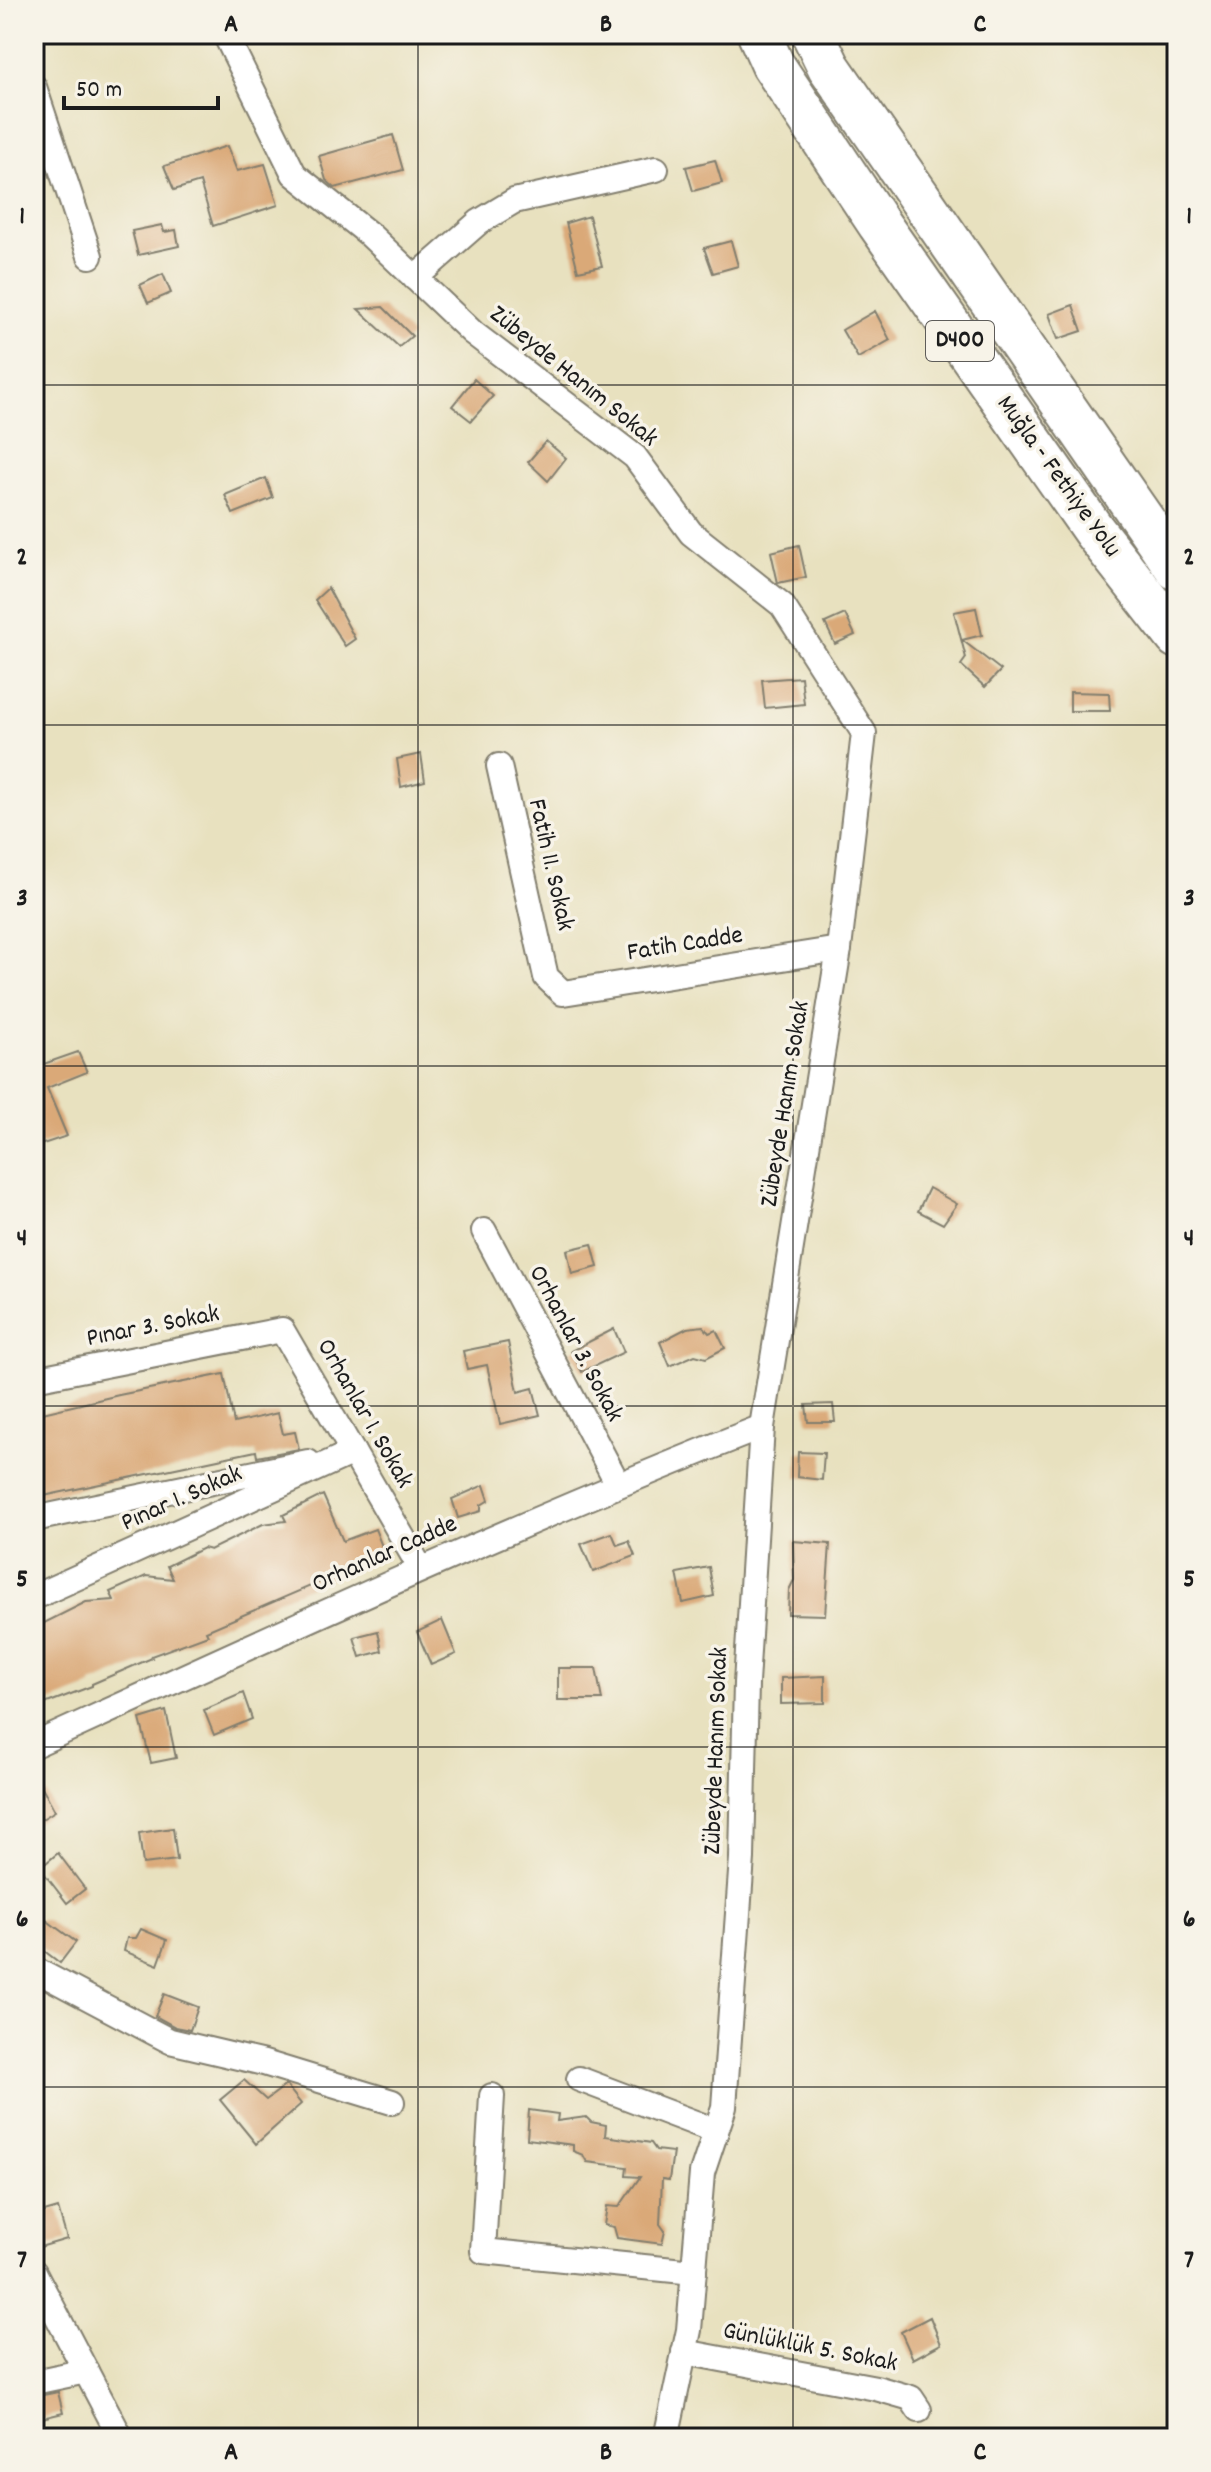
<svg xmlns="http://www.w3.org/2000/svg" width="1211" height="2472" font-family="Dekko,sans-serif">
  <rect width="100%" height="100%" fill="#f7f3e8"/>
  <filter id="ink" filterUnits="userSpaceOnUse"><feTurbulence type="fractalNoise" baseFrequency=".0125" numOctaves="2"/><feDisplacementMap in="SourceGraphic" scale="16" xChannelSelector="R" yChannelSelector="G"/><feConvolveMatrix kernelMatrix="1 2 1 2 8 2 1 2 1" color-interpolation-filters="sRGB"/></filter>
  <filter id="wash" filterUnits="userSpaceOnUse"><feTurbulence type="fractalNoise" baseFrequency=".006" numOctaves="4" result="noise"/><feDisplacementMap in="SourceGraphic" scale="32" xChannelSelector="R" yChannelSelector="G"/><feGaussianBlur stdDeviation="1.8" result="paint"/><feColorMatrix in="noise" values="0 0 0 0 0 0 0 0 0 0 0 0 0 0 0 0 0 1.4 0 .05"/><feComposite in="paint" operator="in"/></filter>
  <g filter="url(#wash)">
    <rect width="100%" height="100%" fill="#e8e1bf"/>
    <g id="blocks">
      <g fill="#daa978">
        <polygon points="393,135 403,170 335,188 326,180 319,156"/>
        <polygon points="227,146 237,171 265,164 278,205 213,226 200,182 174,190 164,166"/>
        <polygon points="715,160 722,183 693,191 686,167"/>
        <polygon points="589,216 602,266 578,271 566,223"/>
        <polygon points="162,225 164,232 176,230 179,246 138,255 132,231"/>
        <polygon points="731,241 738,266 713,273 704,248"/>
        <polygon points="163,274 171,293 148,303 140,285"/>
        <polygon points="1073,305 1082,331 1058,339 1049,314"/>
        <polygon points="383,307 412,336 399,347 358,309"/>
        <polygon points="875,311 890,340 858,358 842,330"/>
        <polygon points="474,379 493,396 471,421 452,406"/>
        <polygon points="546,441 566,458 548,481 528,462"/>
        <polygon points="266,478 273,498 233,514 225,495"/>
        <polygon points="799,545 806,577 778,583 771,552"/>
        <polygon points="328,588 355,639 345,646 315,600"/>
        <polygon points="976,608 982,635 962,640 1001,670 985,687 961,665 966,658 954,612"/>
        <polygon points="845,614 855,635 835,644 825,623"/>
        <polygon points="801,677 804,704 765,708 762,680"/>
        <polygon points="1070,692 1109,693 1110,711 1070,711"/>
        <polygon points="421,754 425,781 401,787 397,759"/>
        <polygon points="78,1052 87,1072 47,1088 67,1136 34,1147 34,1058 38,1066"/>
        <polygon points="929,1188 957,1204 943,1224 918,1211"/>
        <polygon points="592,1244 598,1267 572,1274 567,1250"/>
        <polygon points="703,1326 709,1333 716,1330 725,1348 706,1358 695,1355 670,1366 660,1342 687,1328"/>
        <polygon points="614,1329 624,1352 582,1372 571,1351"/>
        <polygon points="508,1342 518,1392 533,1388 540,1415 500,1424 487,1365 467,1369 463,1351"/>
        <polygon points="224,1374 234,1423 278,1413 283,1434 295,1432 299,1449 257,1457 256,1451 34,1498 34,1415 119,1395"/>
        <polygon points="833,1404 835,1422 808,1422 806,1405"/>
        <polygon points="798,1452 824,1453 822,1480 797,1477"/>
        <polygon points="484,1485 489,1500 481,1505 481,1511 458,1518 452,1499"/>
        <polygon points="323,1495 343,1541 375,1529 385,1554 206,1631 208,1635 151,1656 152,1658 92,1684 92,1686 34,1708 34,1628 86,1602 114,1600 110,1592 146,1576 173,1579 167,1566 203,1548 210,1550 263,1524 286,1521 283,1515"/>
        <polygon points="612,1533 617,1545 629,1541 635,1556 593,1572 581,1544"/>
        <polygon points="793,1541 830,1544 825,1615 788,1614 789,1590 794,1580"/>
        <polygon points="709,1567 714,1596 683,1603 677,1573"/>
        <polygon points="442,1620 456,1654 431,1665 417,1632"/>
        <polygon points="378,1631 382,1651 360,1657 354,1637"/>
        <polygon points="558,1668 596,1668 602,1700 558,1700"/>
        <polygon points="825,1676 825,1703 781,1704 781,1678"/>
        <polygon points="243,1693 252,1719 214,1735 204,1710"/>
        <polygon points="166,1711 176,1758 151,1763 140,1719"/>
        <polygon points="34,1772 55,1811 34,1824"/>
        <polygon points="173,1828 177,1860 143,1864 139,1833"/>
        <polygon points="58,1853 85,1889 67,1903 40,1868"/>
        <polygon points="39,1920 46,1920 76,1942 60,1963 34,1943 34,1926"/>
        <polygon points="141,1929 167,1940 158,1965 124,1951 127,1938 136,1938"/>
        <polygon points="164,1994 198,2007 190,2030 175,2027 155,2016"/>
        <polygon points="244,2080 266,2100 286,2085 301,2104 256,2144 220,2100"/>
        <polygon points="529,2110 558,2114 557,2121 586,2117 591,2122 606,2125 605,2136 651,2143 656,2150 673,2152 669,2180 662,2179 660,2224 665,2231 662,2244 617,2238 614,2227 604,2225 607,2206 619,2207 640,2177 626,2176 627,2167 587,2162 583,2155 573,2151 573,2145 527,2139"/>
        <polygon points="58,2208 67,2239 40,2247 34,2229 34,2215"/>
        <polygon points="930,2317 941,2344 913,2359 901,2332"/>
        <polygon points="58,2392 63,2413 34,2420 34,2397"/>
      </g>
    </g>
  </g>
  <g filter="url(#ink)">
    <use href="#blocks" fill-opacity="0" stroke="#827e6e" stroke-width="2"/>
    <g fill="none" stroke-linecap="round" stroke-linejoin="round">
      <defs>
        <g id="street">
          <polyline points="225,34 294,174 369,234 473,333 635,457 691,533 782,605 864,733 839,949 762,1427 746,1683 742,1858 724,2107 702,2173 689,2330 666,2438"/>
          <polyline points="34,87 90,256"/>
          <polyline points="415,278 479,222 514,201 656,169"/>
          <polyline points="499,766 546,977 563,993 839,949"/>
          <polyline points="484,1231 618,1484"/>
          <polyline points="34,1379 282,1330 421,1569"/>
          <polyline points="34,1519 308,1462"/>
          <polyline points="34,1597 353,1452"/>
          <path d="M34,1745c241,-110 481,-221 728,-318"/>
          <polyline points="34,1969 170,2041 264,2063 392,2102"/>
          <polyline points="579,2079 716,2131"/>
          <polyline points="492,2096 483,2251 694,2272"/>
          <polyline points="34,2272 121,2438"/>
          <polyline points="684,2352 876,2388 911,2398 919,2410"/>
          <polyline points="34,2382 86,2371"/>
        </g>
        <g id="highway">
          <polyline points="759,34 773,65 879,224 1094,531 1177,637"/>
          <polyline points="813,34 829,67 1177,569"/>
        </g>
      </defs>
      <use href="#street" stroke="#827e6e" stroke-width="28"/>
      <use href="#highway" stroke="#827e6e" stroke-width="46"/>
      <use href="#street" stroke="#fff" stroke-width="24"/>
      <use href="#highway" stroke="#fff" stroke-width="42"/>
    </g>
  </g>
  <path fill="none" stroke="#1c1c1c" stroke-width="2" stroke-opacity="0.55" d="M418,34v2404M793,34v2404M34,385h1143M34,725h1143M34,1066h1143M34,1406h1143M34,1747h1143M34,2087h1143"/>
  <g text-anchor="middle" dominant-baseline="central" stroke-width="7" stroke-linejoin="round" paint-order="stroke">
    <rect fill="#f7f3e8" stroke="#5e5c59" stroke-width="2" x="926" y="321" width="68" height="40" rx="6"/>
    <g font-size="24" font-weight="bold" fill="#1c1c1c">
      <text x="960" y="341">D400</text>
    </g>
    <g font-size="26" fill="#1c1c1c" stroke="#f7f3e8">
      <text transform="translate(573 377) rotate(39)">Zübeyde Hanım Sokak</text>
      <text transform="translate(1058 477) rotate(54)">Muğla - Fethiye Yolu</text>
      <text transform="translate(550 865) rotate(77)">Fatih 11. Sokak</text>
      <text transform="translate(685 945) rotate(-9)">Fatih Cadde</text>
      <text transform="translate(786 1104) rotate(-81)">Zübeyde Hanım Sokak</text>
      <text transform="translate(153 1327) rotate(-11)">Pınar 3. Sokak</text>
      <text transform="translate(575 1344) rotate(62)">Orhanlar 3. Sokak</text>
      <text transform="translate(364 1414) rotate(60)">Orhanlar 1. Sokak</text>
      <text transform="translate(182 1499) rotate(-24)">Pınar 1. Sokak</text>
      <text transform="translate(385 1555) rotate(-24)">Orhanlar Cadde</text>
      <text transform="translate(717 1751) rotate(-88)">Zübeyde Hanım Sokak</text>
      <text transform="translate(810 2348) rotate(11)">Günlüklük 5. Sokak</text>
    </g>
  </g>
  <rect width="1211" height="2472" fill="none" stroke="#f7f3e8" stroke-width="88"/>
  <path d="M64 96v12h154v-12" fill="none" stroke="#1c1c1c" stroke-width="4"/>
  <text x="76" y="96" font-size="24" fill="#1c1c1c" stroke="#f7f3e8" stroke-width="6" paint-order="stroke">50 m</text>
  <rect x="44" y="44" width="1123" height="2384" fill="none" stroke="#1c1c1c" stroke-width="3"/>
  <g font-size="26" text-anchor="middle" font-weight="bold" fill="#1c1c1c">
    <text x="231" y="31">A</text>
    <text x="606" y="31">B</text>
    <text x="980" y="31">C</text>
    <text x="22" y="223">1</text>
    <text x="1189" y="223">1</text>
    <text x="22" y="564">2</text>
    <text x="1189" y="564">2</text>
    <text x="22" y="905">3</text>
    <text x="1189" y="905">3</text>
    <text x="22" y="1245">4</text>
    <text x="1189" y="1245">4</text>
    <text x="22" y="1586">5</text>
    <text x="1189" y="1586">5</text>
    <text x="22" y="1926">6</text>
    <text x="1189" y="1926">6</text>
    <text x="22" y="2267">7</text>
    <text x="1189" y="2267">7</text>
    <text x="231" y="2459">A</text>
    <text x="606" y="2459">B</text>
    <text x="980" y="2459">C</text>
  </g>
</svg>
